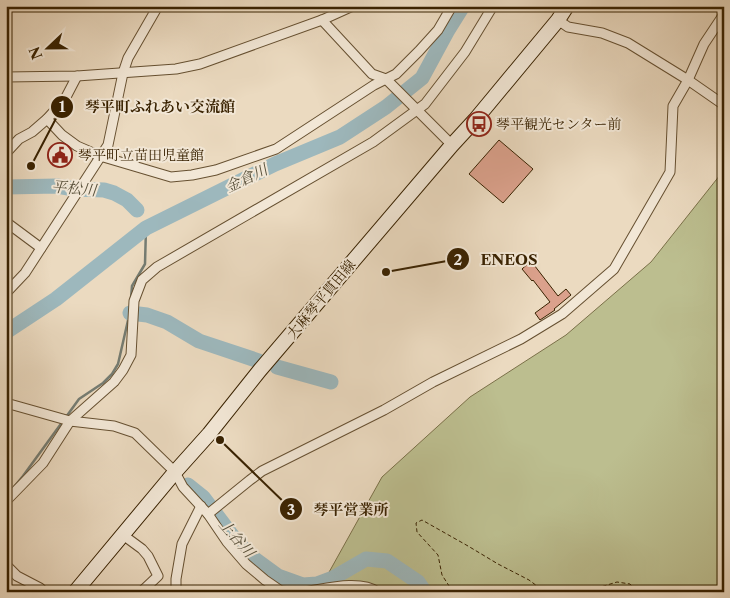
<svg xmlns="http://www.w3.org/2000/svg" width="730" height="598" font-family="'Libre Caslon Text','Noto Serif JP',serif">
  <rect width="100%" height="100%" fill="#ebdac0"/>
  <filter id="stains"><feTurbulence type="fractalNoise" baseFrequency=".004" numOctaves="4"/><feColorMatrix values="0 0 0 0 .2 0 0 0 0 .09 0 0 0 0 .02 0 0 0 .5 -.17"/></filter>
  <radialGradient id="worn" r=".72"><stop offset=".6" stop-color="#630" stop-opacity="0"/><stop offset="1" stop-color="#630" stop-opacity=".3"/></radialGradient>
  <polygon fill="#bcbe8f" stroke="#7a7048" points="724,170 724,592 318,592 382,477 470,397 566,335 651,262"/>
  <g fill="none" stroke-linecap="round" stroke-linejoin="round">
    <g stroke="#757c72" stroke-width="2.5">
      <polyline points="131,298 132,286 145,264 146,228"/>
      <polyline points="66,417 79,399 103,383 112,374 118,364 129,316"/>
      <polyline points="14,487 23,476 63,421"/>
    </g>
    <g stroke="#9db8bd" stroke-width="15">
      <polyline points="6,187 57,186 74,189 104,190 114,193 127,200 137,210"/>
      <polyline points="130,313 147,315 167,322 199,341 259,361"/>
      <polyline points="6,332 56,299 146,228 275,164 340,137 386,107 422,78 448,30 463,6"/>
      <polyline points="277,367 331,382"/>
      <polyline points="188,485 203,497 237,542 252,557 278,576 303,585 317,584 333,578 366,559 387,561 418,582 425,592"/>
    </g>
  </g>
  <g fill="#dba18c" stroke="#392201">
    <polygon points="499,140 533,169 503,203 469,174"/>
    <polygon points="531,261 558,296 566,289 571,295 554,309 555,310 540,320 535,313 550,302 533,280 532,281 522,269"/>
  </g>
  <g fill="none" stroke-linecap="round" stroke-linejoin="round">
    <defs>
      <g id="street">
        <polyline points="322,20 372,74 386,79 452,145"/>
        <polyline points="558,20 568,27 602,33 628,43 688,80 724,105"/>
        <polyline points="6,77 77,76 176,69 200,64 322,20 353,6"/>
        <polyline points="47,119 62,135 77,146 100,156 171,177 192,175 216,170 276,149 374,85 396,74 419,51 438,30 452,6"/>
        <polyline points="6,153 19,139 32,132 47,119 65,99 77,76"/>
        <polyline points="6,222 41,248"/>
        <polyline points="6,293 25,273 108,145 123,73 128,58 158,6"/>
        <polyline points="6,403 70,421 114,426 135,433 175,472 183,487 208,514 227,542 246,564 265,580 281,591 290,592"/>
        <polyline points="6,501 43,463 70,421 114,382 123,370 131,355 134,301 142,280 157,267 373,142 425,104 465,52 493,6"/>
        <polyline points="208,514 250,480 262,471 384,410 433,382 521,339 562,314 614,269 670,172 673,106 688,80 704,44 724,14"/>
        <polyline points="123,535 142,549 148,556 158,576 141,592"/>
        <polyline points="6,565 17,576 40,588 44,592"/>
        <polyline points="176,592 176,579 182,544 201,506"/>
        <path d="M303,592c22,-3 56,-13 75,0"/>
      </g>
      <polyline id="secondary" points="75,592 175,472 209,434 260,370 452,145 475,120 558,20 567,6"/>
    </defs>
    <use href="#street" stroke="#665031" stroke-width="11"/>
    <use href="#secondary" stroke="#392201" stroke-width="16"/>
    <g stroke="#392201" stroke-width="1" stroke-dasharray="4 2.5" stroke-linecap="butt">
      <polyline points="453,592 442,575 438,555 417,532 416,523 422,520 468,546 498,564 529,580 545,592"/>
      <polyline points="584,592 617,582 630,584 637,592"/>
    </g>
    <use href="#street" stroke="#f2e7d6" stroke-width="9"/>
    <use href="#secondary" stroke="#f2e7d6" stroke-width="14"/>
  </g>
  <defs>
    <symbol id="bus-ring" viewBox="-11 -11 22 22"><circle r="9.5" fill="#f2e7d6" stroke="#8f2418" stroke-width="1.5"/><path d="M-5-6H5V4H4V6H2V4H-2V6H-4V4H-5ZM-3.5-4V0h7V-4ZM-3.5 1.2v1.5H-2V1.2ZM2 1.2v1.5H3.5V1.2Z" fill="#8f2418"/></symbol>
    <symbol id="civic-ring" viewBox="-11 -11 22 22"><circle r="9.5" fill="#f2e7d6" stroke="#8f2418" stroke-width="1.5"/><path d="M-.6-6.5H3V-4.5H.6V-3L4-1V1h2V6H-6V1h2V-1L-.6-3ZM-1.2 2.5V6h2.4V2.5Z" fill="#8f2418"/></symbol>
  </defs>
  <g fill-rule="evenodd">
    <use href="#bus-ring" x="465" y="110" width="28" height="28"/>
    <use href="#civic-ring" x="46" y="141" width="28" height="28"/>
  </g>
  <g text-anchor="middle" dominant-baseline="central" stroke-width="4" stroke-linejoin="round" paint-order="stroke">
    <g font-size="14" fill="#392201" stroke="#f2e7d6" text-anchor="start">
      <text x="496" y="124">琴平観光センター前</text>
      <text x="78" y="155">琴平町立苗田児童館</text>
    </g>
    <g font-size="14" fill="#392201" stroke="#f2e7d6">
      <text transform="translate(321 299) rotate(-50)">大麻琴平貫田線</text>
    </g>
    <g font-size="15" font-style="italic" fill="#574f39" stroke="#f2e7d6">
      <text transform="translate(246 178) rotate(-26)">金倉川</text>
      <text transform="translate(74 188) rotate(5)">平松川</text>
      <text transform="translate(237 538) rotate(49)">上谷川</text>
    </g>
  </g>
  <path fill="none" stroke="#392201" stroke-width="2" d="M31 166L62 107M386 272L458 259M220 440L291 509"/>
  <g fill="#392201" stroke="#f2e7d6" stroke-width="2">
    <circle cx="31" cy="166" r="5"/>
    <circle cx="386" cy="272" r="5"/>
    <circle cx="220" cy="440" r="5"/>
    <circle cx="62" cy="107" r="12"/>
    <circle cx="458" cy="259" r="12"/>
    <circle cx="291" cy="509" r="12"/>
  </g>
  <g font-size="15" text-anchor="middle" font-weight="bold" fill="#fff">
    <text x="62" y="112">1</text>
    <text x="458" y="265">2</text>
    <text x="291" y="515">3</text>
  </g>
  <g font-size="15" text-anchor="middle" font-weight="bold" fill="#392201" stroke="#f2e7d6" stroke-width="4" stroke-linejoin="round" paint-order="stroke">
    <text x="160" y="112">琴平町ふれあい交流館</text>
    <text x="509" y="265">ENEOS</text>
    <text x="351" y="515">琴平営業所</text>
  </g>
  <rect width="730" height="598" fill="none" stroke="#ebdac0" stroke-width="25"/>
  <rect x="8" y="8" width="715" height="583" fill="none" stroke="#392201" stroke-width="2.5"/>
  <rect x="12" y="12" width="705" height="573" fill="none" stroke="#392201"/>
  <g transform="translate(48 48) rotate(248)" stroke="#f2e7d6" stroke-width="4" paint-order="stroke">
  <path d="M0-4L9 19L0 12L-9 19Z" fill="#392201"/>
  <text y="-8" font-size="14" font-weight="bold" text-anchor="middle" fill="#392201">N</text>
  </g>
  <rect width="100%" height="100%" filter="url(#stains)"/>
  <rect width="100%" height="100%" fill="url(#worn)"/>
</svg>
